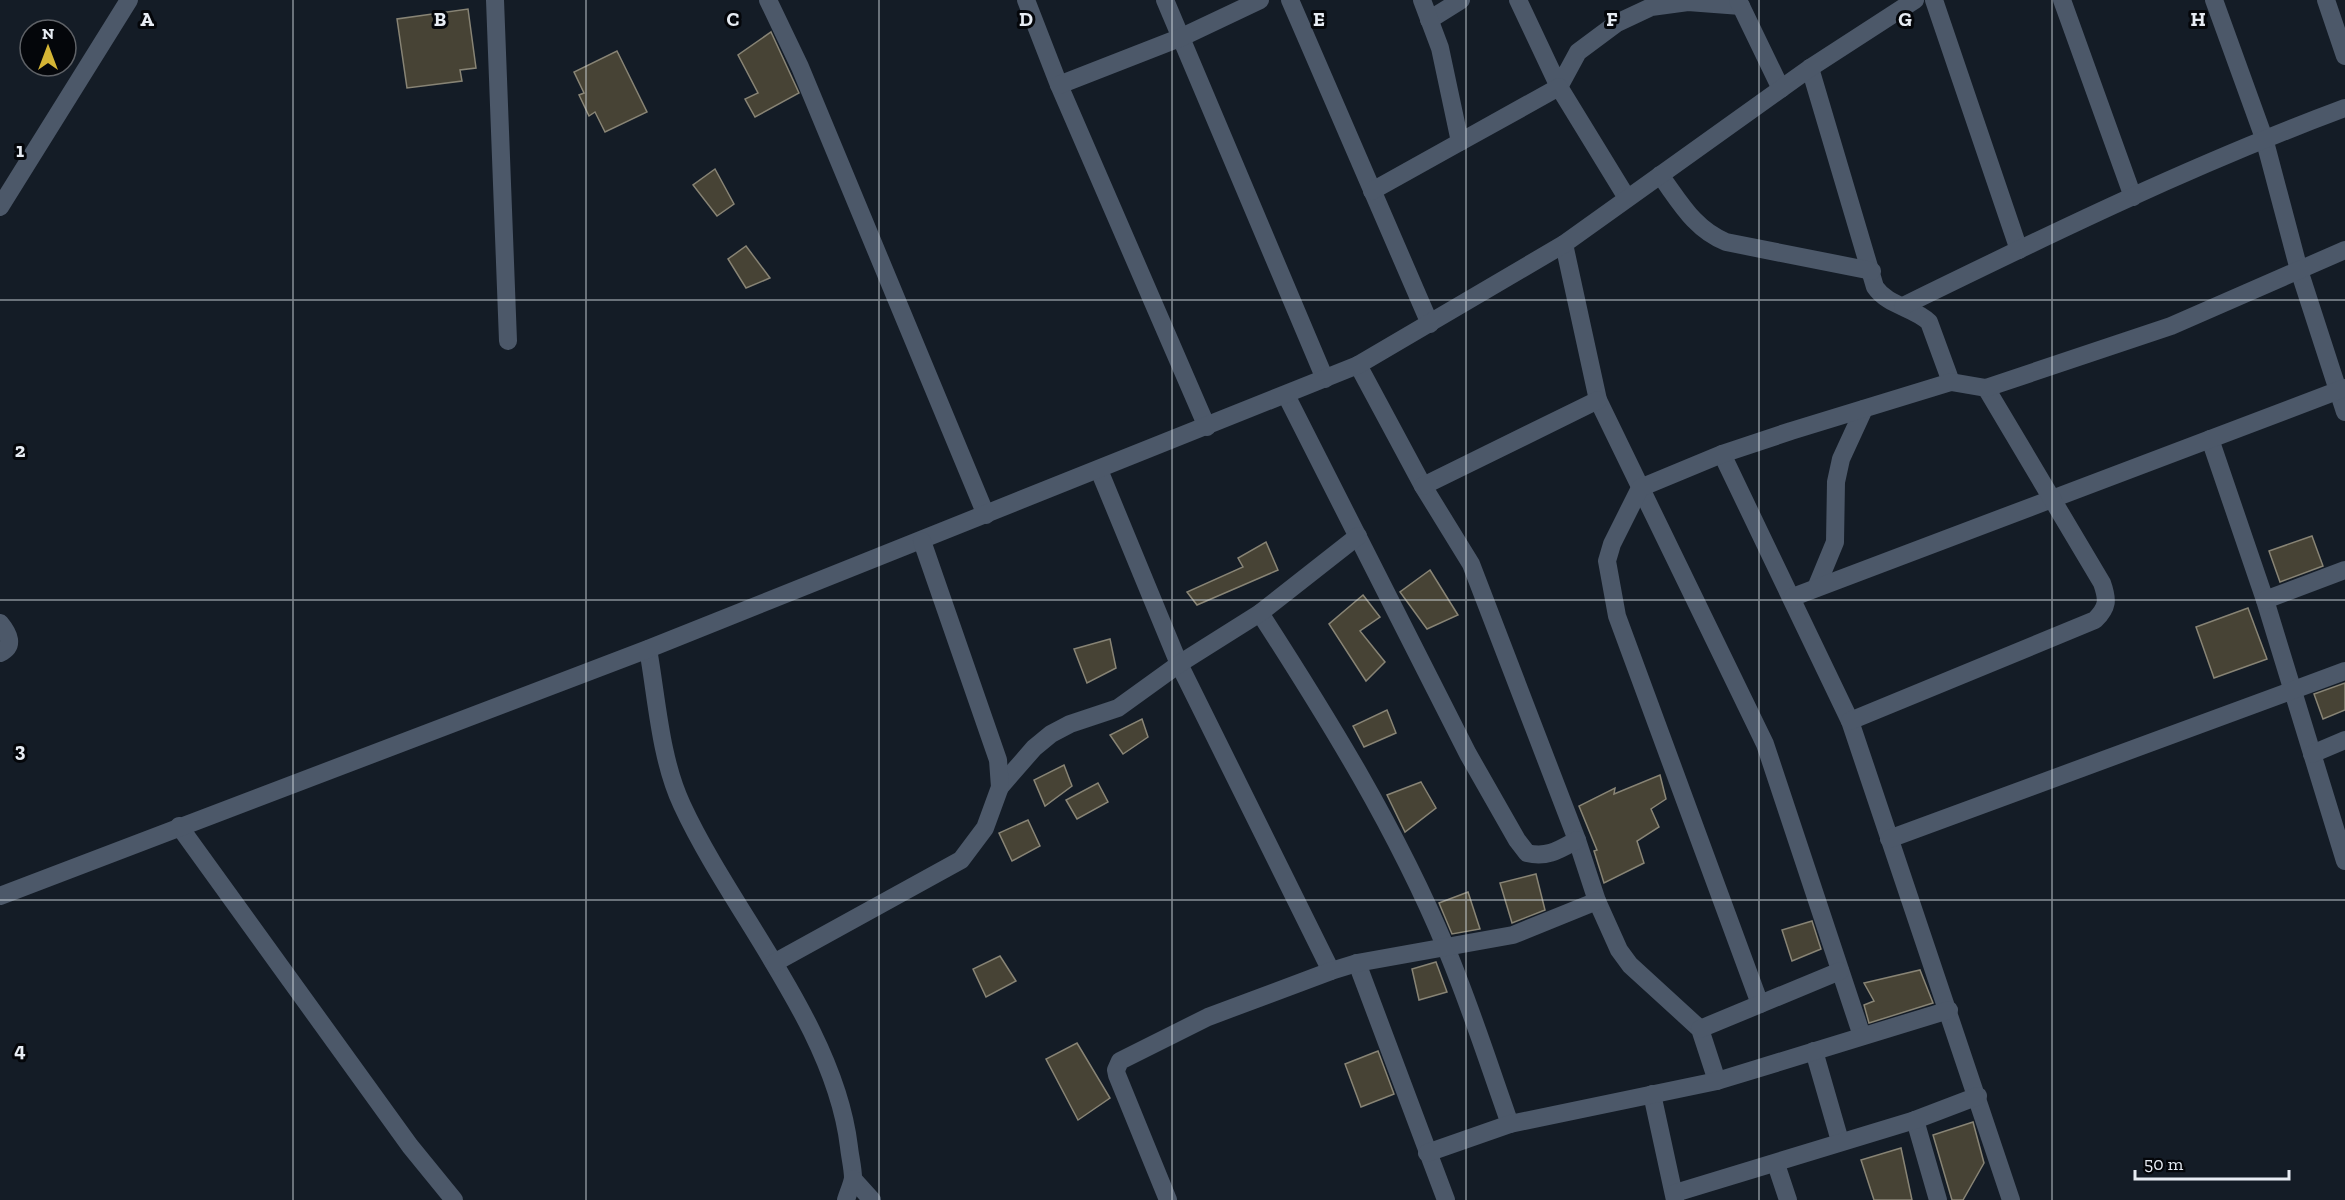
<svg xmlns="http://www.w3.org/2000/svg" width="2345" height="1200" font-family="'Zilla Slab',serif">
  <rect width="100%" height="100%" fill="#141c26"/>
  <g fill="#474335" stroke="#888475" stroke-width="1.5">
    <polygon points="468,9 476,68 460,70 462,81 407,88 397,19"/>
    <polygon points="771,32 799,93 755,117 745,99 758,93 738,55"/>
    <polygon points="617,51 647,112 605,132 595,112 589,116 579,95 584,93 574,72"/>
    <polygon points="715,169 734,204 717,216 693,185"/>
    <polygon points="746,246 770,278 746,288 728,259"/>
    <polygon points="2312,536 2323,566 2280,582 2269,551"/>
    <polygon points="1266,542 1278,570 1197,605 1187,592 1243,567 1238,558"/>
    <polygon points="1430,570 1458,615 1427,629 1400,592"/>
    <polygon points="1363,595 1380,617 1360,631 1385,662 1366,681 1329,624"/>
    <polygon points="2248,608 2267,659 2214,678 2196,627"/>
    <polygon points="1110,639 1116,668 1087,683 1074,649"/>
    <polygon points="2345,683 2345,710 2323,719 2314,694"/>
    <polygon points="1387,710 1396,733 1364,747 1353,726"/>
    <polygon points="1142,719 1148,737 1123,754 1110,735"/>
    <polygon points="1064,765 1072,786 1045,806 1034,780"/>
    <polygon points="1660,775 1666,799 1651,809 1659,827 1637,841 1644,863 1604,883 1594,851 1597,850 1579,806 1615,788 1614,794"/>
    <polygon points="1421,782 1436,808 1405,832 1387,795"/>
    <polygon points="1098,783 1108,802 1077,819 1066,800"/>
    <polygon points="1028,820 1040,846 1012,861 999,833"/>
    <polygon points="1536,874 1545,910 1512,923 1500,883"/>
    <polygon points="1468,892 1480,929 1452,934 1439,903"/>
    <polygon points="1812,921 1821,949 1792,961 1782,930"/>
    <polygon points="1000,956 1016,981 986,997 973,969"/>
    <polygon points="1436,962 1447,992 1419,1000 1412,969"/>
    <polygon points="1920,970 1933,1003 1869,1023 1864,1005 1874,1001 1864,983"/>
    <polygon points="1077,1043 1110,1098 1078,1120 1046,1059"/>
    <polygon points="1378,1051 1394,1094 1361,1107 1345,1064"/>
    <polygon points="1973,1122 1984,1163 1963,1200 1952,1200 1933,1135"/>
    <polygon points="1901,1148 1912,1200 1874,1200 1861,1160"/>
  </g>
  <g fill="none" stroke-linecap="round" stroke-linejoin="round">
    <g stroke="#4c5869" stroke-width="18">
      <polyline points="495,0 508,341"/>
      <polyline points="768,0 800,67 986,515"/>
      <polyline points="1026,0 1059,85 1207,427"/>
      <polyline points="1165,0 1325,379"/>
      <polyline points="1290,0 1430,324"/>
      <polyline points="1518,0 1559,87 1578,52 1617,23 1651,7 1688,2 1741,6"/>
      <polyline points="1738,0 1781,89"/>
      <polyline points="1934,0 2019,250"/>
      <polyline points="2062,0 2133,197"/>
      <polyline points="2214,0 2264,138 2299,270 2345,412"/>
      <polyline points="2326,0 2345,56"/>
      <polyline points="1429,20 1461,0"/>
      <path d="M1810,68l65,219c13,19 38,20 54,35l22,60"/>
      <polyline points="1059,85 1182,37 1260,0"/>
      <polyline points="1460,142 1559,87 1627,198"/>
      <path d="M1660,175c20,27 34,54 66,67l146,29"/>
      <polyline points="1372,191 1460,142 1440,48 1422,0"/>
      <polyline points="0,207 129,0"/>
      <polyline points="1564,244 1598,400 1765,744 1862,1036"/>
      <path d="M1903,306c145,-71 291,-142 442,-198"/>
      <polyline points="1358,365 1423,486 1471,564 1577,840 1597,901 1619,950 1630,965 1700,1029 1717,1081"/>
      <path d="M1286,395l182,359 49,86 10,13c20,5 32,-3 50,-13"/>
      <polyline points="2210,439 2265,600 2345,861"/>
      <polyline points="1722,454 1850,721 2011,1200"/>
      <polyline points="1099,470 1179,664 1331,971"/>
      <polyline points="1423,486 1598,400"/>
      <polyline points="1816,588 1835,542 1836,482 1841,459 1864,409"/>
      <polyline points="1793,597 2345,388"/>
      <polyline points="2265,600 2345,570"/>
      <path d="M1260,613c69,107 137,217 186,335 24,57 43,117 64,176"/>
      <path d="M0,623c9,11 15,23 0,30"/>
      <path d="M648,649c9,50 12,109 34,156 50,108 153,222 167,342 1,10 4,21 4,31 -1,7 -5,15 -7,22"/>
      <path d="M1850,721l245,-101c13,-13 13,-20 7,-37l-116,-195"/>
      <polyline points="2312,754 2345,740"/>
      <polyline points="1000,787 1034,748 1051,734 1070,724 1118,708 1179,664 1260,613 1358,536"/>
      <polyline points="179,826 410,1146 454,1200"/>
      <polyline points="1889,839 2345,671"/>
      <polyline points="0,896 648,649 1358,365 1564,244 1810,68 1915,0"/>
      <polyline points="774,963 961,860 985,828 1000,787 998,760 922,541"/>
      <polyline points="1357,963 1446,1200"/>
      <polyline points="1760,1004 1617,616 1607,561 1612,544 1640,488 1722,454 1791,431 1951,382 1986,388 2171,326 2345,250"/>
      <polyline points="1700,1029 1840,971"/>
      <polyline points="1814,1051 1840,1141"/>
      <polyline points="1652,1094 1675,1200"/>
      <polyline points="1915,1120 1938,1200"/>
      <polyline points="1427,1153 1510,1124 1717,1081 1949,1010"/>
      <polyline points="1776,1164 1788,1200"/>
      <polyline points="853,1179 872,1200"/>
      <polyline points="1675,1193 1915,1120 1978,1096"/>
      <polyline points="1168,1200 1117,1075 1116,1070 1120,1061 1208,1017 1331,971 1357,963 1513,935 1597,901"/>
    </g>
  </g>
  <path fill="none" stroke="#e7ecf3" stroke-width="1.5" stroke-opacity="0.55" d="M293,0v1200M586,0v1200M879,0v1200M1172,0v1200M1466,0v1200M1759,0v1200M2052,0v1200M0,300h2345M0,600h2345M0,900h2345"/>
  <g font-size="20" text-anchor="middle" font-weight="bold" fill="#e7ecf3" stroke="#04060a" stroke-width="6" stroke-linejoin="round" paint-order="stroke">
    <text x="147" y="26">A</text>
    <text x="440" y="26">B</text>
    <text x="733" y="26">C</text>
    <text x="1026" y="26">D</text>
    <text x="1319" y="26">E</text>
    <text x="1612" y="26">F</text>
    <text x="1905" y="26">G</text>
    <text x="2198" y="26">H</text>
    <text x="20" y="157">1</text>
    <text x="20" y="457">2</text>
    <text x="20" y="757">3</text>
    <text x="20" y="1057">4</text>
  </g>
  <g transform="translate(48 48)"><circle r="28" fill="#04060a" stroke="#5f6267" stroke-width="1.5"/>
  <path d="M0-4.5L10 22L0 15L-10 22Z" fill="#d5b535"/>
  <text y="-9" font-size="16" font-weight="bold" text-anchor="middle" fill="#e7ecf3">N</text>
  </g>
  <path d="M2135 1170v9h154v-9" fill="none" stroke="#e7ecf3" stroke-width="3"/>
  <text x="2144" y="1170" font-size="18" fill="#e7ecf3" stroke="#04060a" stroke-width="4.5" paint-order="stroke">50 m</text>
</svg>
